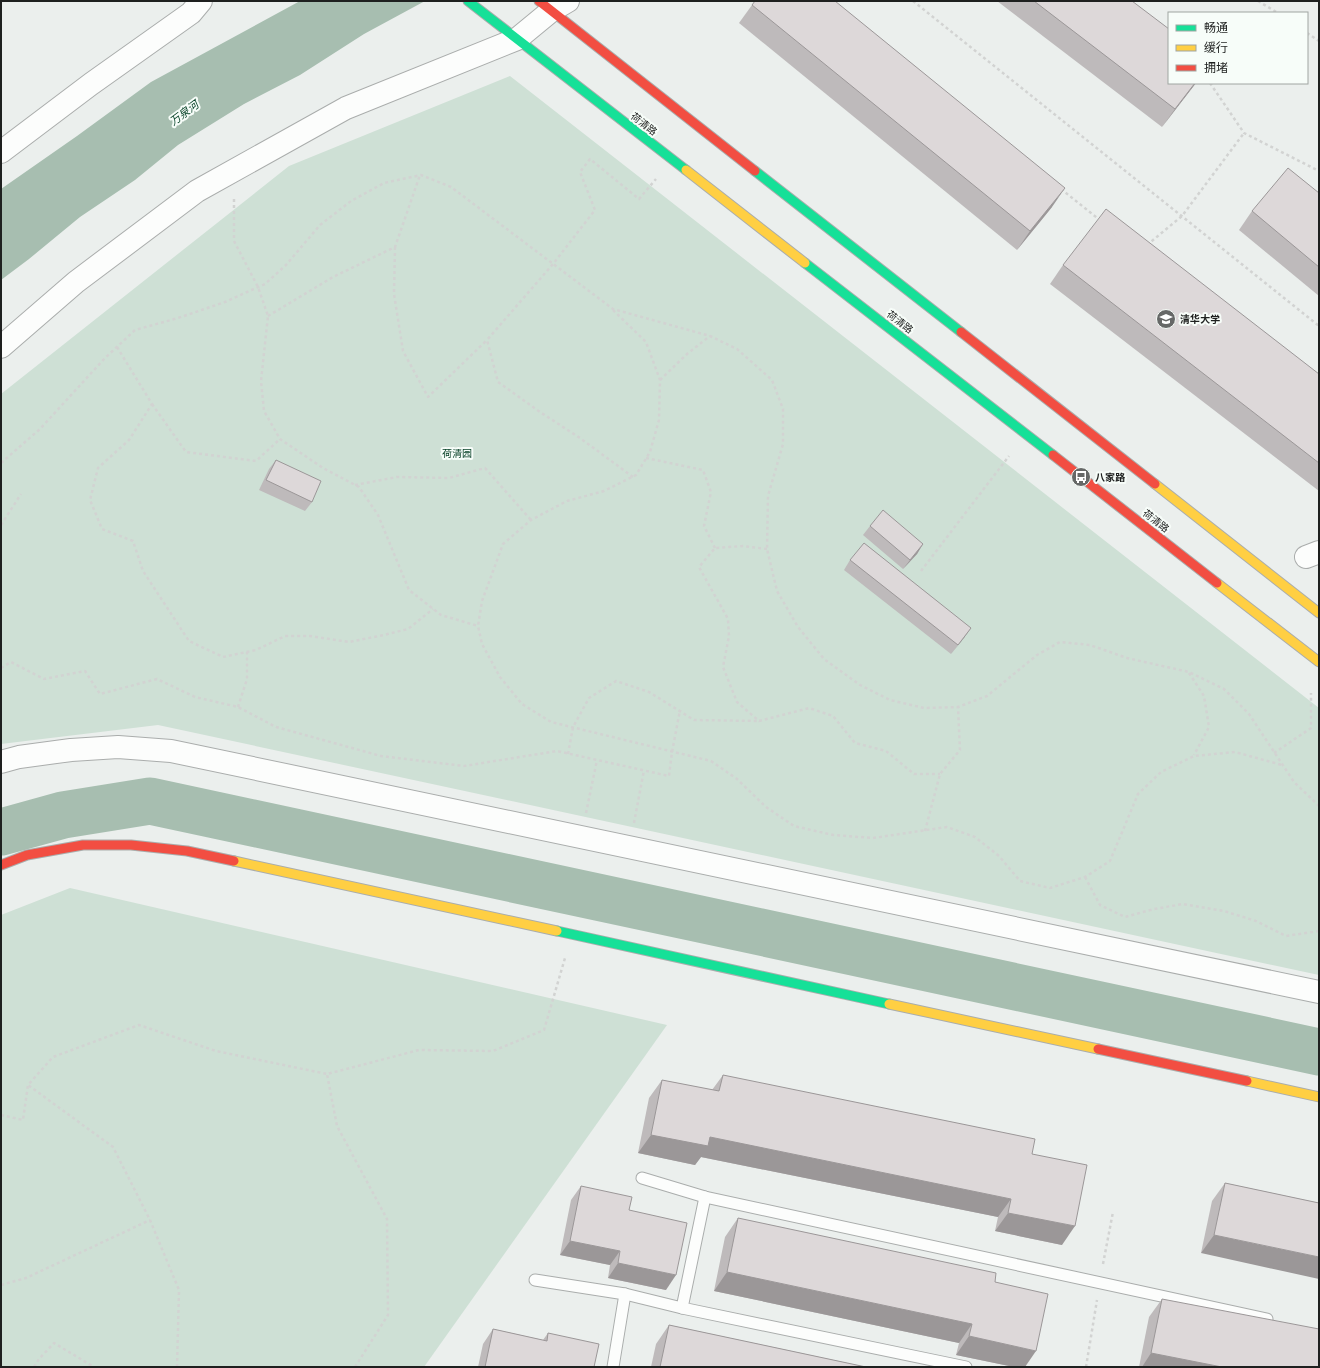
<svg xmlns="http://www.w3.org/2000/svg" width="1320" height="1368" font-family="'PT Sans Narrow','Noto Sans SC',sans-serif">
  <rect width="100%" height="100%" fill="#ebefed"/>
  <g fill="#cee0d5">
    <polygon points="510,76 1319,708 1319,975 158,725 1,744 1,394 289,166"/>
    <polygon points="70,888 667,1025 424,1367 1,1367 1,915"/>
  </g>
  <polygon fill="#a7beb0" points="300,1 425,1 364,34 300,75 244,104 178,145 135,180 80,217 29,259 1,280 1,189 77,136 151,82"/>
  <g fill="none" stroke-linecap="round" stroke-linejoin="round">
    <polyline stroke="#a7beb0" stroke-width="47" points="1,832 63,815 150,801 1319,1052"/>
    <defs>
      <g id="lane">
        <polyline points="642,1178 705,1197"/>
        <polyline points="535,1280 625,1294 682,1308"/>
        <polyline points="613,1367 625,1294"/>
        <polyline points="966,1367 682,1308 705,1197 1267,1319"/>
      </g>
      <g id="street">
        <polyline points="1,152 91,84 191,13 201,1"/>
        <polyline points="1,347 76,282 197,191 346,108 517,39 551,11 568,1"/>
        <polyline points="1306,557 1319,552"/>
        <polyline points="1,762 19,757 71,750 118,747 171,751 1319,992"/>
      </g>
      <g id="fast">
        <polyline points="468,1 686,170"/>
        <polyline points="755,171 961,332"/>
        <polyline points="805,263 1053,455"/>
        <polyline points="557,931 889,1004"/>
      </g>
      <g id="slow">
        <polyline points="686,170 805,263"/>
        <polyline points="1155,484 1319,613"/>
        <polyline points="1217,583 1319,662"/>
        <polyline points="234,861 557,931"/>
        <polyline points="889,1004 1098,1049"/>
        <polyline points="1247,1081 1319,1097"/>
      </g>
      <g id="jam">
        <polyline points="539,1 755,171"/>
        <polyline points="961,332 1155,484"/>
        <polyline points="1053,455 1217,583"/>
        <polyline points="1,865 27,855 83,845 131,845 187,851 234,861"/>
        <polyline points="1098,1049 1247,1081"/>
      </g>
    </defs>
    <use href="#lane" stroke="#aaadac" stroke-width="13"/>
    <use href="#street" stroke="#aaadac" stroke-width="24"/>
    <use href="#fast" stroke="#aaadac" stroke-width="11"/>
    <use href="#slow" stroke="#aaadac" stroke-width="11"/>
    <use href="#jam" stroke="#aaadac" stroke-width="11"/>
    <g stroke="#d2d3d2" stroke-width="2.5" stroke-dasharray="3 3" stroke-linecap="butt">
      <polyline points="913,1 1319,326"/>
      <polyline points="1258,1 1278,13"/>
      <polyline points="1307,33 1319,41"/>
      <polyline points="1210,83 1244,133 1319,171"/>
      <polyline points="1061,189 1101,221"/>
      <polyline points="234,199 234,241 258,287 268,316 261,381 264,411 280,439 323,468 359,487 378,515 409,590 441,615 478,626"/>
      <polyline points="1147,245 1182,216 1244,133"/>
      <polyline points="395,247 394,294 403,351 428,397 487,340"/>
      <polyline points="613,310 646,342 660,380 659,420 650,452 636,475 604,491 567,501 531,520 503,544 482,601 478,626 482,644 500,677 522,704 551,722 711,761 737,779 766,807 794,826 833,835 873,838 947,827 975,837 999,856 1020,881 1050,888 1085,877 1110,861 1138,794 1161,772 1194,756 1235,752 1282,765"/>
      <polyline points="268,316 333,277 395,247 420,175"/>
      <polyline points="117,347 152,404 129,440 98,468 90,500 102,529 133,541 143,571 189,641 223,657 256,650 285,636 310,636 349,642 384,635 408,629 433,609"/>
      <polyline points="660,380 687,354 710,336"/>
      <polyline points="152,404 186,452 256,461 280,439"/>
      <polyline points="646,458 703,470 711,492 704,526 715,548"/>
      <polyline points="1,463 40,429 105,358 135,330 178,318 225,302 265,284 286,265 320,225 351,201 384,183 421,175 451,187 613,309 710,336 737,349 772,380 783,409 783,444 768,496 767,549 777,591 798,627 824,659 860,685 890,700 924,708 958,707 987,696 1037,655 1060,642 1090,645 1127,658 1189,672 1224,689 1249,714 1294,782 1319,806"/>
      <polyline points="633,477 580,438 540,412 498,382 487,340 553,264 595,210 580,172 590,159 639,199 656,179"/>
      <polyline points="355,485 397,477 449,478 485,468 531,520"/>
      <polyline points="1,525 21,494"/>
      <polyline points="767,549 743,546 715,548 699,567 728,619 729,636 723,667 737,702 759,721 809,708 833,716 855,743 886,751 914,774 940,774"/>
      <polyline points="921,571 1009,456"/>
      <polyline points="1,668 11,662 44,679 85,671 100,694 157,679 195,697 238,707 276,727 381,756 464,766 557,751 669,776 672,752 680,710"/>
      <polyline points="1189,673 1204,696 1209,727 1194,755"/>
      <polyline points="238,707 247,679 247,652"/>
      <polyline points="1274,753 1311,728 1311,693"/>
      <polyline points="568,754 573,727 589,698 616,681 649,692 694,720 759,721"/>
      <polyline points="586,813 597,760"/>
      <polyline points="634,823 644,770"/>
      <polyline points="925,831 940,774 960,750 958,707"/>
      <polyline points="1085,877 1100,905 1125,917 1154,909 1183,904 1224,911 1256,921 1286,936 1319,931"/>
      <polyline points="1,1115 23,1120 28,1085"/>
      <polyline points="1103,1264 1113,1212"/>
      <polyline points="1,1285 26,1278 150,1220"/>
      <polyline points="34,1367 39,1359 54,1343 94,1367"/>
      <polyline points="177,1367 179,1290 150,1220 113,1147 28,1085 53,1057 139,1025 216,1051 327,1074"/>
      <polyline points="355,1367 388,1315 387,1219 337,1126 327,1074 419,1050 493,1051 544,1030 565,958"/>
      <polyline points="1086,1367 1097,1300"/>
    </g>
    <use href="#lane" stroke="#fcfdfc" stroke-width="11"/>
    <use href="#street" stroke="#fcfdfc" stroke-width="22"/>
    <use href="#fast" stroke="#16e098" stroke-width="9"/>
    <use href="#slow" stroke="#ffcf43" stroke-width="9"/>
    <use href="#jam" stroke="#f24e42" stroke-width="9"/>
  </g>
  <g fill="#bebabb">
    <polygon points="997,1 1132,1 1196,83 1162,127"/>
    <polygon points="752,5 1052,207 1017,250 739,23"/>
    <polygon points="1319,193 1319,296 1239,230 1252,211"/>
    <polygon points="1063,265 1319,374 1319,491 1050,284"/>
    <polygon points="276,460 312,502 305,511 259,490 269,469"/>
    <polygon points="870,526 923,544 917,554 903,569 863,535"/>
    <polygon points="850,560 971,628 951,654 844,570"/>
    <polygon points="723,1075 1032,1154 1062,1245 995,1231 998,1217 701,1157 695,1165 638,1153 649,1098 662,1080 712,1090"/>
    <polygon points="1225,1183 1319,1203 1201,1253 1212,1201"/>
    <polygon points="581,1186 629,1210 666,1290 608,1278 610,1265 560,1255 571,1200"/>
    <polygon points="738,1218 995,1282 1025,1367 1014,1367 956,1355 959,1343 714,1291 725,1237"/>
    <polygon points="1162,1299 1319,1367 1139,1367 1149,1317"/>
    <polygon points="669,1325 866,1367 651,1367 656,1344"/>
    <polygon points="493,1329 543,1340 548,1333 594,1367 478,1367 483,1344"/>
  </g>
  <g fill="#9b9798">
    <polygon points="1195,83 1196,83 1162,127 1175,109"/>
    <polygon points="1065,188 1052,207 1017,250 1030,231"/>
    <polygon points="923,544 917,554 903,569 910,560"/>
    <polygon points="971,628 964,638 951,654 958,645"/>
    <polygon points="651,1135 710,1137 1011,1199 998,1217 701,1157 695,1165 638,1153"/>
    <polygon points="1008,1213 1075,1226 1062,1245 995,1231"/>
    <polygon points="1214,1235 1319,1257 1319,1279 1201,1253"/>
    <polygon points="570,1241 620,1251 610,1265 560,1255"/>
    <polygon points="618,1263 676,1275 666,1290 608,1278"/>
    <polygon points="727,1272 972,1324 959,1343 714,1291"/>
    <polygon points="969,1336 1036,1351 1025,1367 1014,1367 956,1355"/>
    <polygon points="1151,1353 1222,1367 1142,1367"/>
  </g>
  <g fill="#ddd8d9" stroke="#9b9798">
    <polygon points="755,1 835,1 1065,188 1030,231 752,5"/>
    <polygon points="1034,1 1132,1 1169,29 1169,83 1195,83 1175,109"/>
    <polygon points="1288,168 1319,193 1319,267 1252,211"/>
    <polygon points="1106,209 1319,374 1319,463 1063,265"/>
    <polygon points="276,460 321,481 312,502 266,480"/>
    <polygon points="883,510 923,544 910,560 870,526"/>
    <polygon points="864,543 971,628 958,645 850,560"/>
    <polygon points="723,1075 1035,1139 1032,1154 1087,1165 1075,1226 1008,1213 1011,1199 710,1137 708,1146 651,1135 662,1080 719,1091"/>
    <polygon points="1225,1183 1319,1203 1319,1257 1214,1235"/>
    <polygon points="581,1186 632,1197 629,1210 687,1223 676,1275 618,1263 620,1251 570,1241"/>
    <polygon points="738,1218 996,1273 995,1282 1048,1294 1036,1351 969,1336 972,1324 727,1272"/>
    <polygon points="1162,1299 1319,1329 1319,1367 1222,1367 1151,1353"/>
    <polygon points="669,1325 866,1367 660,1367"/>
    <polygon points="493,1329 547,1341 548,1333 599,1344 594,1367 485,1367"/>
  </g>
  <defs>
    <symbol id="university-disc" viewBox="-11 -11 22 22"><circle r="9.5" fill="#666867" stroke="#f7fdf9"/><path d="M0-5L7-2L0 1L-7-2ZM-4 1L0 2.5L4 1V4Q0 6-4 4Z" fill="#fff"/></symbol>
    <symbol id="bus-disc" viewBox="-11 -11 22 22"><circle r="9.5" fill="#666867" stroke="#f7fdf9"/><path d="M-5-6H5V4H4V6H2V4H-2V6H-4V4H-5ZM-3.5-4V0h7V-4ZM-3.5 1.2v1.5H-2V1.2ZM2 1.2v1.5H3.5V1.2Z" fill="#fff"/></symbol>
  </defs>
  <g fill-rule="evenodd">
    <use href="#university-disc" x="1155" y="308" width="22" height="22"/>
    <use href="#bus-disc" x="1070" y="466" width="22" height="22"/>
  </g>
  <g text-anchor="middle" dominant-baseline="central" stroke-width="4" stroke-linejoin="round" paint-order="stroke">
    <g font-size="10" fill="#1e201f" stroke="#f7fdf9">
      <text transform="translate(644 124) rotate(38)">荷清路</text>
      <text transform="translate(900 322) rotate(38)">荷清路</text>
      <text transform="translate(1156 521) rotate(38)">荷清路</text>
    </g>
    <g font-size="10" font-weight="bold" fill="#1e201f" stroke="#f7fdf9" text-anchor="start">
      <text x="1180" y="319">清华大学</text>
      <text x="1095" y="477">八家路</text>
    </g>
    <g font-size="10" fill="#003c22" stroke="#f7fdf9">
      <text x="457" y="453">荷清园</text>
    </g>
    <g font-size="11" font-style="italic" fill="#064227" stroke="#f7fdf9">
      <text transform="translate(184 113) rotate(-37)">万泉河</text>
    </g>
  </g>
  <rect width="1320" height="1368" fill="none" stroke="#1e201f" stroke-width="4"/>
  <rect x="1168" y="12" width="140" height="72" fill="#f7fdf9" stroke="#a0a5a2"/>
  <rect x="1176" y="25" width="20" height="6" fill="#16e098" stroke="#a0a5a2"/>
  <text x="1204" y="32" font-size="12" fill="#1e201f">畅通</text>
  <rect x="1176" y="45" width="20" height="6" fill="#ffcf43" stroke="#a0a5a2"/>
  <text x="1204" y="52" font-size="12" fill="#1e201f">缓行</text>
  <rect x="1176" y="65" width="20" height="6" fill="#f24e42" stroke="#a0a5a2"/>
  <text x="1204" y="72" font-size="12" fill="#1e201f">拥堵</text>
</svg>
